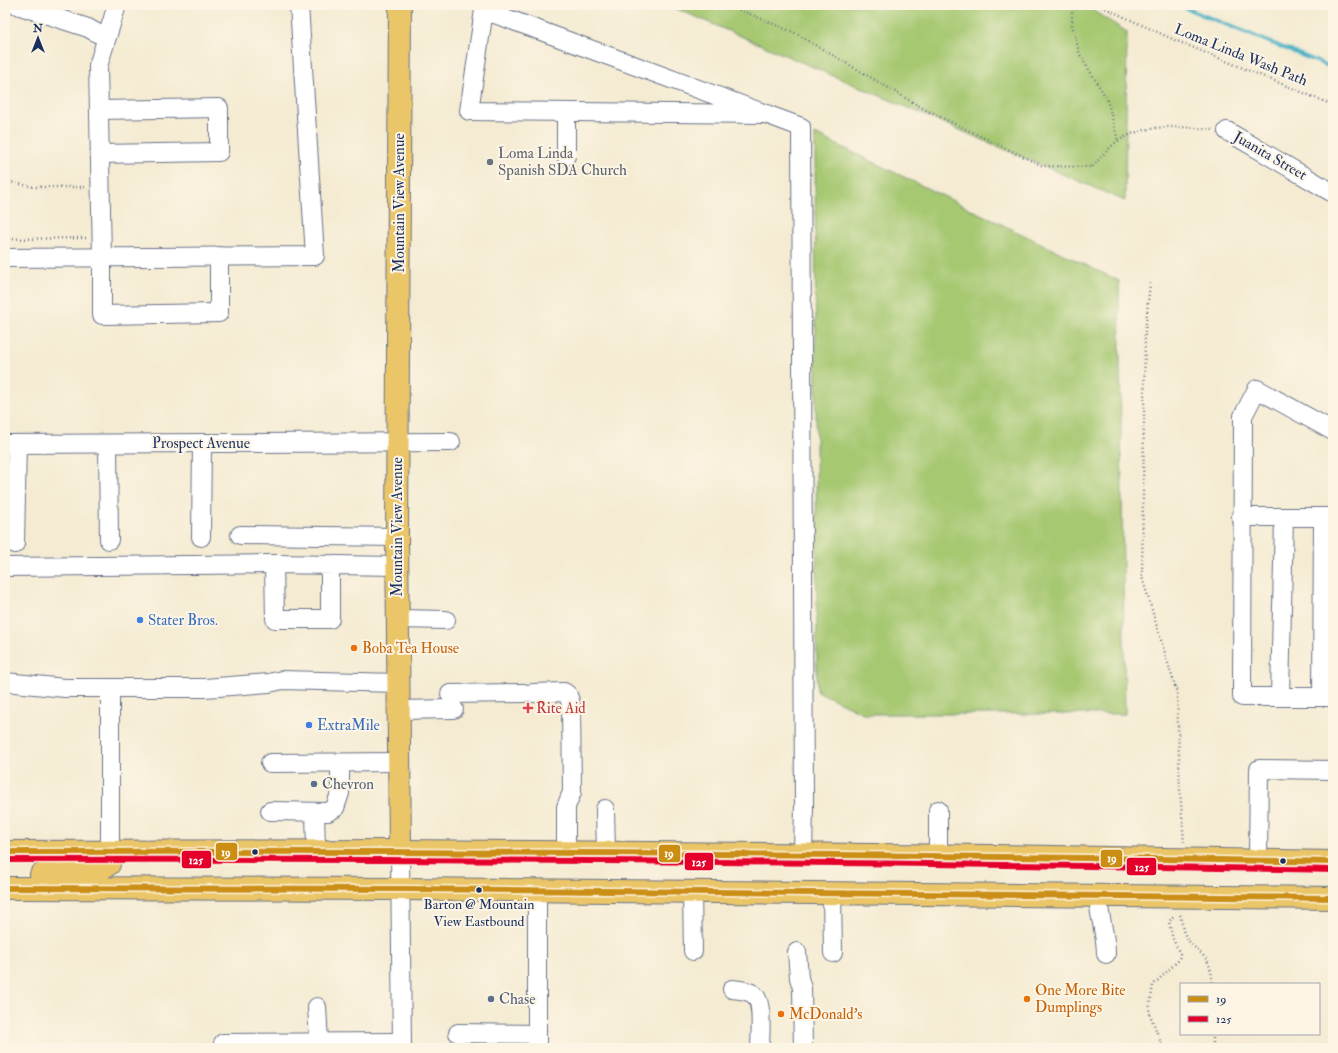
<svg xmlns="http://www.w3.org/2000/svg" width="1338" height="1053" font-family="'IM FELL Double Pica',serif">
  <rect width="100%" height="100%" fill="#fcf5e5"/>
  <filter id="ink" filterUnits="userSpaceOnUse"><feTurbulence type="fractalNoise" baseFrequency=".025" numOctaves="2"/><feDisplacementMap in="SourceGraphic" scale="8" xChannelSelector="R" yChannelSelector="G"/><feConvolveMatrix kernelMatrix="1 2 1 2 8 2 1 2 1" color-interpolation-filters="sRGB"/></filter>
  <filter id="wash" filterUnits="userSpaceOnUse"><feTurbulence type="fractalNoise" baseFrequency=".012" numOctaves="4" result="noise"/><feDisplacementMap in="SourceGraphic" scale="16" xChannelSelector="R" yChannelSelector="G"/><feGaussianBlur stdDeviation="0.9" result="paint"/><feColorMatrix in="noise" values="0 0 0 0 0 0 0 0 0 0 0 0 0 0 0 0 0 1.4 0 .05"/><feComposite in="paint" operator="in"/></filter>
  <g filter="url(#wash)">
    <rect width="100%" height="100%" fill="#f4ebd2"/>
    <g fill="#a6c871" stroke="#607c68">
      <polygon points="668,5 1084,5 1127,32 1125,201"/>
      <polygon points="815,134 1119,281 1125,714 865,714 817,691"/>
    </g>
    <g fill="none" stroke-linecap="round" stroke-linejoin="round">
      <polyline stroke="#48b1c6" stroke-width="4" points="1178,5 1333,68"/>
    </g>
  </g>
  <g filter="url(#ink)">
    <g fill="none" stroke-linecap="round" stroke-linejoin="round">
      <defs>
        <g id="minor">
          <polyline points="17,5 88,28 106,38"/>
          <polyline points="117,5 98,66 102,257 102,315 219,313 219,256"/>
          <polyline points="99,110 219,108 219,152 100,154"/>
          <polyline points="566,112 566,156"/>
          <polyline points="767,114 469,111 484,10 801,127 804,804 803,855"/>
          <polyline points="1227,131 1333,193"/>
          <polyline points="5,258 315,256 299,5"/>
          <polyline points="1333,431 1257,389 1243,416 1242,697 1333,697"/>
          <polyline points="5,444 451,442"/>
          <polyline points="108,444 109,540"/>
          <polyline points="1241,517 1333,517"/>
          <polyline points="240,535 397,537"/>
          <polyline points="201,537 202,443"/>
          <polyline points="15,544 17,444"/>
          <polyline points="330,564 330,619 275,619 274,564 397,566"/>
          <polyline points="5,567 274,564"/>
          <polyline points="398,619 446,620"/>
          <polyline points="5,682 65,688 205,688 269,683 282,680 398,683"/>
          <polyline points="110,688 110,852"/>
          <polyline points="533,693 564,692 568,695 571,704 572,792 566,807 566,853"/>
          <polyline points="450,694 524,693"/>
          <polyline points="1280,697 1284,517"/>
          <polyline points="1322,697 1323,517"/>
          <polyline points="398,710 454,709"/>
          <polyline points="270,763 399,762"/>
          <polyline points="605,809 606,853"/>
          <polyline points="938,810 938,856"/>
          <polyline points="270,811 328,812 335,808 340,793 340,763"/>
          <polyline points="315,812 316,851"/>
          <polyline points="400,851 402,1048"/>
          <polyline points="1258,860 1259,769 1333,770"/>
          <polyline points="537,891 537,1048"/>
          <polyline points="692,892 693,951"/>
          <polyline points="832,894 833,953"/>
          <path d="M1098,897c1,20 8,37 8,57"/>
          <polyline points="797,952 799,978 802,988 803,1048"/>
          <path d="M732,989c7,1 15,1 21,5 11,6 7,42 7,54"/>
          <polyline points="317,1007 319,1042"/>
          <polyline points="458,1033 537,1034"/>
          <polyline points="223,1043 402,1042"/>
        </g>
        <g id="major">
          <polyline points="400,851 397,533 400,5"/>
          <polyline points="5,852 400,851 994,856 1333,862"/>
          <polyline points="41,875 99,870 109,864 110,852"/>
          <polyline points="5,888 401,889 1333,898"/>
        </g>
      </defs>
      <use href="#minor" stroke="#677187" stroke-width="20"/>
      <use href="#major" stroke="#677187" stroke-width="24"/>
      <g stroke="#677187" stroke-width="2.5" stroke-dasharray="1 3" stroke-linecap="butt">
        <path d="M728,5l67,28 131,77 117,56 49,1c8,-8 17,-20 26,-26 28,-18 63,-15 95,-11"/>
        <polyline points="1075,5 1072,11 1072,25 1080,55 1107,99 1118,141"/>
        <polyline points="1098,5 1177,41 1333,105"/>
        <polyline points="5,137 8,145 10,182 34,187 86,187"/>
        <polyline points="5,239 87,238"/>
        <polyline points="1150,283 1145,333 1142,577 1177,693 1180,790 1184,842"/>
        <path d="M1180,915c2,5 2,13 4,18 11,23 28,17 28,51"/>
        <polyline points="1213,1034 1213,1048"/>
        <polyline points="1163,1048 1149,1012 1153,985 1179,960 1180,954 1173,939 1169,922 1174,915"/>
      </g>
      <use href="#minor" stroke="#fff" stroke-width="18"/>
      <use href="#major" stroke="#ebc669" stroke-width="22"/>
      <defs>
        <g id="bus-1">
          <path d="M5,852c443,-1 885,2 1328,10"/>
          <polyline points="5,888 401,889 1333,898"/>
        </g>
        <path id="bus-2" d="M5,860c443,-1 885,2 1328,10"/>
      </defs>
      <use href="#bus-1" stroke="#fcf5e5" stroke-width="9"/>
      <use href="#bus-2" stroke="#fcf5e5" stroke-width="9"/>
      <use href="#bus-1" stroke="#cb8e13" stroke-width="6"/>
      <use href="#bus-2" stroke="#e4002b" stroke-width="6"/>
    </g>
  </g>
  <circle fill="#6b7280" stroke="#fcf5e5" stroke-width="1.5" cx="490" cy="162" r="4"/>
  <g fill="#3f7fe0" stroke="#fcf5e5" stroke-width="1.5">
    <circle cx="140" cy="620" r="4"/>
    <circle cx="309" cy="725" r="4"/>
  </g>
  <g fill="#e8710a" stroke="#fcf5e5" stroke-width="1.5">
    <circle cx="354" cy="648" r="4"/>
    <circle cx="1027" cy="999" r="4"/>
    <circle cx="781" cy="1014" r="4"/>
  </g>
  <path fill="#e0444e" stroke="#fcf5e5" stroke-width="1.5" d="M526 702h4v4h4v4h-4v4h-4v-4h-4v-4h4z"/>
  <g fill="#5c6f8a" stroke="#fcf5e5" stroke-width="1.5">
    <circle cx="314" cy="784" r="4"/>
    <circle cx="491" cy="999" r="4"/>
  </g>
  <g fill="#1b2f5e" stroke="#fcf5e5" stroke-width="1.5">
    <circle cx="255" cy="852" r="3.5"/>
    <circle cx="1283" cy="861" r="3.5"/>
    <circle cx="479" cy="890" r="3.5"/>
  </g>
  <g text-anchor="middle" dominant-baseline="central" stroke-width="4" stroke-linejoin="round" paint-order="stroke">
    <g font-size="14" fill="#1b2f5e" stroke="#fcf5e5">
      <text x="479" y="904">Barton @ Mountain<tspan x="479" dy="17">View Eastbound</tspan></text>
    </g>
    <g font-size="15" fill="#1b2f5e" stroke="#fcf5e5">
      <text transform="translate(1241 55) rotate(22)">Loma Linda Wash Path</text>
      <text transform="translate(1270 156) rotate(30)">Juanita Street</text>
      <text transform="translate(399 203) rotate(-90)">Mountain View Avenue</text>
      <text x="201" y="443">Prospect Avenue</text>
      <text transform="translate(397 527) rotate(-90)">Mountain View Avenue</text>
    </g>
    <g font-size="15" fill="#5b616d" stroke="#fcf5e5" text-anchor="start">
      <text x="498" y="153">Loma Linda<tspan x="498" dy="17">Spanish SDA Church</tspan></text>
    </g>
    <g font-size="15" fill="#366cbe" stroke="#fcf5e5" text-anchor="start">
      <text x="148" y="620">Stater Bros.</text>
      <text x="317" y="725">ExtraMile</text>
    </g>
    <g font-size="15" fill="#c56008" stroke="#fcf5e5" text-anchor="start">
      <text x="362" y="648">Boba Tea House</text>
      <text x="1035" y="990">One More Bite<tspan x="1035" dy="17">Dumplings</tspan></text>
      <text x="789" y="1014">McDonald's</text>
    </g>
    <g font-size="15" fill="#be3a42" stroke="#fcf5e5" text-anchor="start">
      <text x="536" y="708">Rite Aid</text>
    </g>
    <g font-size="15" fill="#4e5e75" stroke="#fcf5e5" text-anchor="start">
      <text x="322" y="784">Chevron</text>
      <text x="499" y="999">Chase</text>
    </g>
  </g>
  <g stroke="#fcf5e5" stroke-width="1.5">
    <rect x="215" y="842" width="23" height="19" rx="4" fill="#cb8e13"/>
    <rect x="658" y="844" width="23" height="19" rx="4" fill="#cb8e13"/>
    <rect x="1100" y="849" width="23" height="19" rx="4" fill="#cb8e13"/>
    <rect x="181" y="850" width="31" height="19" rx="4" fill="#e4002b"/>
    <rect x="684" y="852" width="30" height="19" rx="4" fill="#e4002b"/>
    <rect x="1126" y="857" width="31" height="19" rx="4" fill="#e4002b"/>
  </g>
  <g font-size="11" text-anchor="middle" font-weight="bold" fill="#fff">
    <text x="226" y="856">19</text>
    <text x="669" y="857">19</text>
    <text x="1112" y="862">19</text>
    <text x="196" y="864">125</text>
    <text x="699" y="866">125</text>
    <text x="1142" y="871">125</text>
  </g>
  <rect width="1338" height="1053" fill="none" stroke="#fcf5e5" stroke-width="20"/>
  <rect x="1180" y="983" width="140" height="52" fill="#fcf5e5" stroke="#a2a6af"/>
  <rect x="1188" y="996" width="20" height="6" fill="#cb8e13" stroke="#a2a6af"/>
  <text x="1216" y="1003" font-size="12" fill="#1b2f5e">19</text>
  <rect x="1188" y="1016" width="20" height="6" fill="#e4002b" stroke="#a2a6af"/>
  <text x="1216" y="1023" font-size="12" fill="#1b2f5e">125</text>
  <g transform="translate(38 38)" stroke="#fcf5e5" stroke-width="3" paint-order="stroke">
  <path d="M0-3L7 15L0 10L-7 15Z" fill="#1b2f5e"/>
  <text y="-6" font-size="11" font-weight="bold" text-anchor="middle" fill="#1b2f5e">N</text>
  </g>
</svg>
